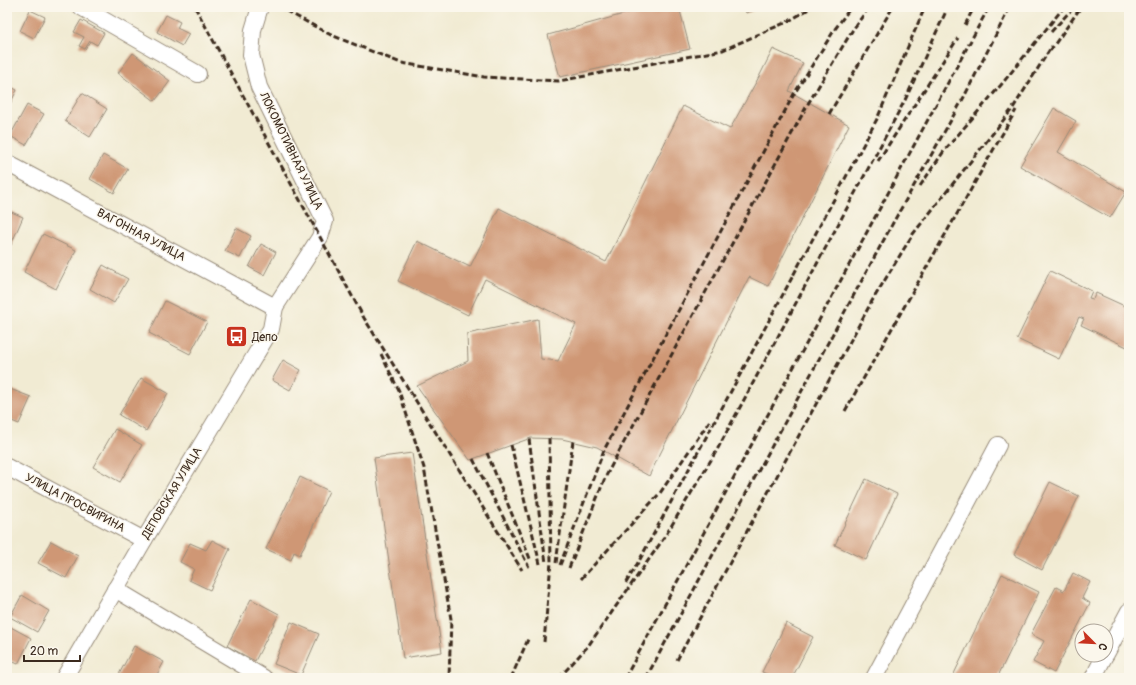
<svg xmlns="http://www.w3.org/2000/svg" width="1136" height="685" font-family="Pangolin,sans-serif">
  <rect width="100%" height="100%" fill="#fbf7ec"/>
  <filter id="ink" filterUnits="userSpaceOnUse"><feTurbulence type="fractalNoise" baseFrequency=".025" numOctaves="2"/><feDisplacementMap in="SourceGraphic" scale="8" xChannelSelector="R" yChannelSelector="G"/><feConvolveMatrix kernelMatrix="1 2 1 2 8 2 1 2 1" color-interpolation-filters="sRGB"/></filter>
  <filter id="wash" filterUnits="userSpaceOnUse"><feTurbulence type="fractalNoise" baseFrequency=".012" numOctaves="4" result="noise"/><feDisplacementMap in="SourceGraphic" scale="16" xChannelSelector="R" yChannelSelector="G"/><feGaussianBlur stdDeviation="0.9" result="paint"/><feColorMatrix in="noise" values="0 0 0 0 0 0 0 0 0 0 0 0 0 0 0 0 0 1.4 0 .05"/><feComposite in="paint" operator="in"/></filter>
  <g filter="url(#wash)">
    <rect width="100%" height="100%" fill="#f1ebd3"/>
    <g id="blocks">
      <g fill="#cf9774">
        <polygon points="649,7 679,7 690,49 560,77 548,35"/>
        <polygon points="744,7 763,7 746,13"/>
        <polygon points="30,10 45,17 34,38 20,31"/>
        <polygon points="166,15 180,22 177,28 189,34 182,46 157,32"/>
        <polygon points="81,20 104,33 97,45 90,41 85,49 79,46 84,37 74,32"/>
        <polygon points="773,49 803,63 789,91 849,125 768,286 749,277 649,476 597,447 562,439 531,438 470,460 417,386 468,361 467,334 538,319 541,359 558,361 576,324 485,279 468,315 398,281 417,241 470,267 499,208 606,262 683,106 730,129 760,75"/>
        <polygon points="133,53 170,81 155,101 118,73"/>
        <polygon points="7,85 17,90 7,110"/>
        <polygon points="82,93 107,109 90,137 65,121"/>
        <polygon points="27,105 44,114 26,145 10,136"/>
        <polygon points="1054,108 1076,121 1058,152 1126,192 1110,218 1020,166"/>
        <polygon points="103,155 128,169 114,193 90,179"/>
        <polygon points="7,210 23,217 10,247 7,246"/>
        <polygon points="236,228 251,236 240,258 225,251"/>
        <polygon points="43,234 76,250 56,289 24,272"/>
        <polygon points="261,244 276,252 264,275 249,267"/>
        <polygon points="103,265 128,279 114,303 90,289"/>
        <polygon points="1050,271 1092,291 1089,298 1093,299 1096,293 1129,308 1129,348 1081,325 1084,319 1079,317 1059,359 1017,339"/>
        <polygon points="165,301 207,322 190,354 149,333"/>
        <polygon points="283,360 301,370 290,390 272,380"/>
        <polygon points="141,378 168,393 146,431 119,415"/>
        <polygon points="10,389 31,397 19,424 7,419 7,397"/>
        <polygon points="115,429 142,445 120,482 93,467"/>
        <polygon points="412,453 442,652 403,658 374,458"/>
        <polygon points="300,477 329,491 300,555 294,552 291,560 266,549"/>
        <polygon points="866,479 897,494 866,560 835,545"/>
        <polygon points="1050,482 1079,496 1042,570 1014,555"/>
        <polygon points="212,540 230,549 210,590 189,580 194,569 180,562 190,543 206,550"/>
        <polygon points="51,541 78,556 66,578 38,563"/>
        <polygon points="1073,573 1090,582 1082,598 1090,603 1054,673 1033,662 1044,641 1031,634 1056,587 1064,591"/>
        <polygon points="1002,574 1039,592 997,678 952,678"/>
        <polygon points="22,595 49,611 37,632 10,617"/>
        <polygon points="251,599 279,614 255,661 227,646"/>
        <polygon points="291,622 319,634 301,675 274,664"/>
        <polygon points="786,623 813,637 792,678 775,678 762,672"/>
        <polygon points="7,625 31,638 18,664 7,659"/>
        <polygon points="134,646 164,662 155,678 117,678"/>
      </g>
    </g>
  </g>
  <g filter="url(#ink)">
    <use href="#blocks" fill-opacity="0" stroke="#968a78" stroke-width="1"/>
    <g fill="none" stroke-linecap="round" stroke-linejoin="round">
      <defs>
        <g id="minor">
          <polyline points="81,7 198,74"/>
          <polyline points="7,163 275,307"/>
          <polyline points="7,467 144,540"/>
          <polyline points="115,589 264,678"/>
          <polyline points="1106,654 1129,611"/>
          <polyline points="64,678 144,540 271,329 275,307 320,237 325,221 259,87 251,55 253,30 260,7"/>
          <polyline points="874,678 998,445"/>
          <polyline points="1093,678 1105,655"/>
        </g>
      </defs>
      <use href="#minor" stroke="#968a78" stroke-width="18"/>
      <use href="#minor" stroke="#fff" stroke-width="16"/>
      <g stroke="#3b2a1e" stroke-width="3" stroke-dasharray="6 3" stroke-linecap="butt">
        <polyline points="195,7 364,318 522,570"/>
        <polyline points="279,7 331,35 401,63 484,77 559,81 723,50 789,21 812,7"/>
        <polyline points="965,25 974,7"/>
        <polyline points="1051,32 1074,7"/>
        <polyline points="1050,51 1081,7"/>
        <polyline points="829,114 893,7"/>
        <polyline points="878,161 958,38"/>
        <polyline points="920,186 944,151 1001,85 1064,7"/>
        <polyline points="381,354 399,391 424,468 451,619 449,678"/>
        <polyline points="845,411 1016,110"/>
        <polyline points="529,439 546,563"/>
        <polyline points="511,445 540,564"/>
        <polyline points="487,453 531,561"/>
        <polyline points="473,459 529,567"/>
        <polyline points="556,563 573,441"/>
        <polyline points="560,565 604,450 794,94 835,29 851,7"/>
        <polyline points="569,568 605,478 616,457 809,102 852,31 869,7"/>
        <polyline points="581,579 660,493 711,419"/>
        <polyline points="626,583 639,561 736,382 877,119 925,7"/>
        <polyline points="544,642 551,562 549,438"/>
        <polyline points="677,660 872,301 913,234 1013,108 1052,46"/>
        <polyline points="511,678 529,637"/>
        <polyline points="559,678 588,646 664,538 717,450 905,100 948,7"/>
        <polyline points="625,678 989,7"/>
        <polyline points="646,678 894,221 964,97 1010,7"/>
      </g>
    </g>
  </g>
  <defs>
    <symbol id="bus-square" viewBox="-11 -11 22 22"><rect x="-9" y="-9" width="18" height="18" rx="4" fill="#c8321e" stroke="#fbf7ec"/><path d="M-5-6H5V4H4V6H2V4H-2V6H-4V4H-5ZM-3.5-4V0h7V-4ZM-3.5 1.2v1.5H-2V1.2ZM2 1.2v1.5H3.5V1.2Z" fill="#fff"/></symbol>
  </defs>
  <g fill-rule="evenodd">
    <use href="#bus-square" x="224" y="324" width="25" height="25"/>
  </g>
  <g text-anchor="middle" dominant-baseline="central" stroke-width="3" stroke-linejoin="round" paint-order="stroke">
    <g font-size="12" fill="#3b2a1e" stroke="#fbf7ec">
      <text transform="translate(291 151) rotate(64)">ЛОКОМОТИВНАЯ УЛИЦА</text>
      <text transform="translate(141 235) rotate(28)">ВАГОННАЯ УЛИЦА</text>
      <text transform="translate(172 493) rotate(-59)">ДЕПОВСКАЯ УЛИЦА</text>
      <text transform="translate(75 503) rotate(28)">УЛИЦА ПРОСВИРИНА</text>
    </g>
    <g font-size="12" fill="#3b2a1e" stroke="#fbf7ec" text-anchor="start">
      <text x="252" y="337">Депо</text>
    </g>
  </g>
  <rect width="1136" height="685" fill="none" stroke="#fbf7ec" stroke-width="24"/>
  <g transform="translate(1094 643) rotate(114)"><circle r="19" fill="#fbf7ec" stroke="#aea59a"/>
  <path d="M0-3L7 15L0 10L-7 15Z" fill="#c8321e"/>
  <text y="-6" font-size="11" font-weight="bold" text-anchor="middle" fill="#3b2a1e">С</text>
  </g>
  <path d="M24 655v6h56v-6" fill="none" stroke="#3b2a1e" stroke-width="2"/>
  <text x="30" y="655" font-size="12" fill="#3b2a1e" stroke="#fbf7ec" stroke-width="3" paint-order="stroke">20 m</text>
</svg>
